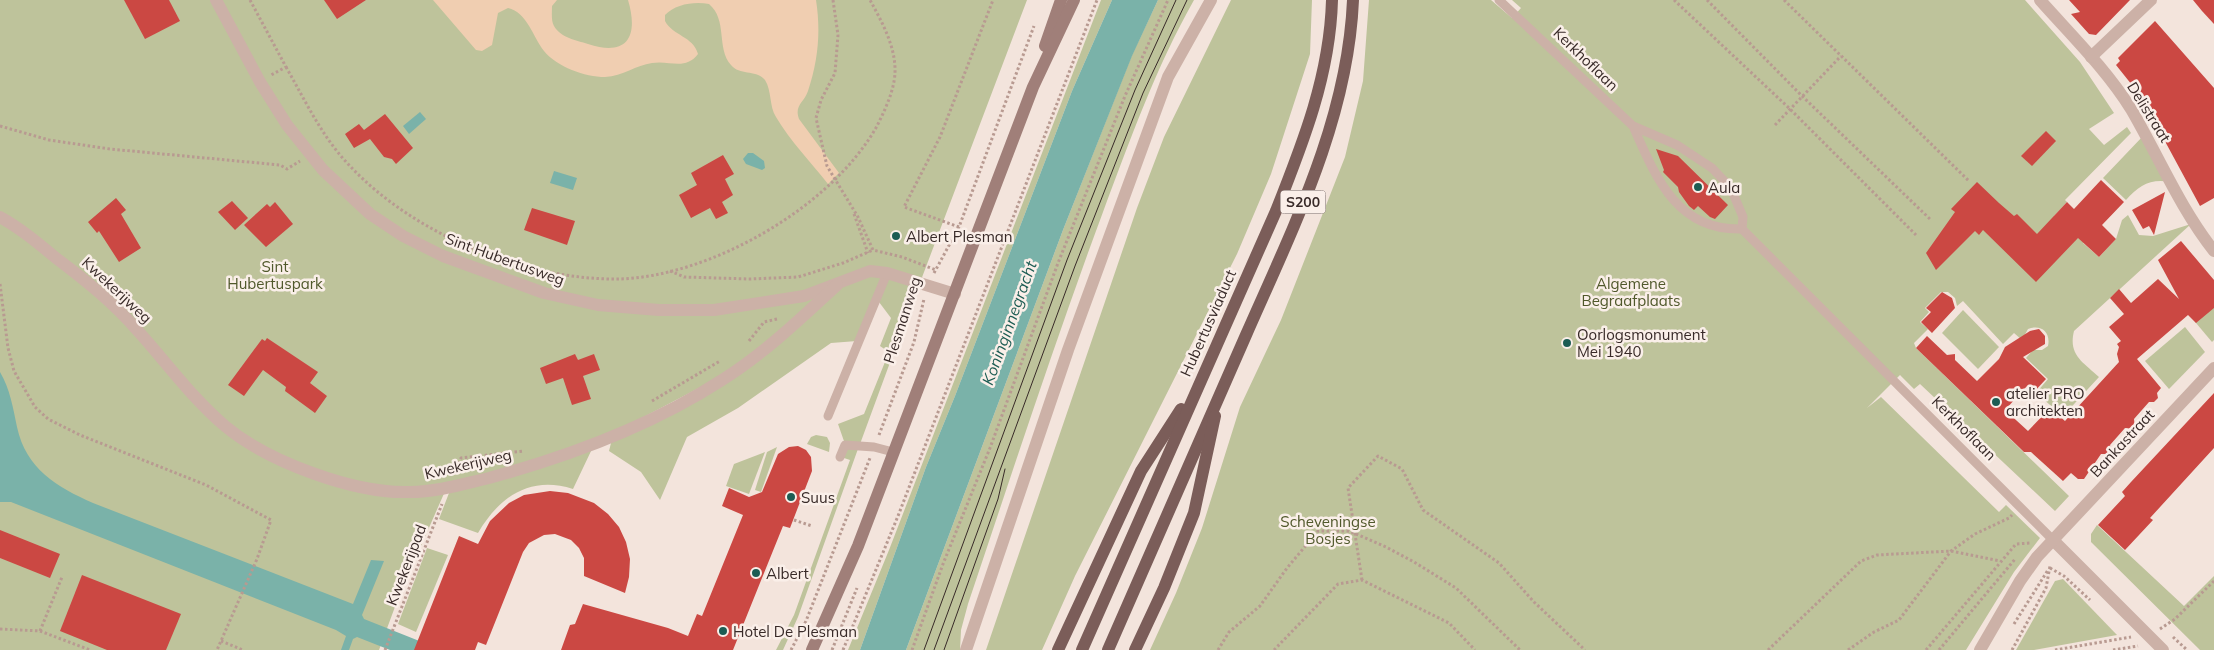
<svg xmlns="http://www.w3.org/2000/svg" width="2214" height="650" font-family="Mulish,sans-serif">
  <rect width="100%" height="100%" fill="#f3e4dc"/>
  <g fill="#bec39b">
    <polygon points="0,0 1027,0 921,280 886,273 857,341 831,343 738,408 687,437 660,500 641,472 609,451 612,439 720,377 596,442 446,489 399,596 379,650 0,650"/>
    <polygon points="1101,0 1112,0 1072,91 955,396 926,467 860,650 848,650 889,550"/>
    <path d="M1158,0h36c-38,67 -64,140 -91,212 -48,129 -91,261 -135,392l-7,26 -1,20h-54l157,-420 69,-175z"/>
    <polygon points="1231,0 1312,0 1310,54 1271,174 1237,254 1075,576 1042,650 986,650 1137,208 1164,137"/>
    <path d="M1369,0h122l21,18 9,-10 -9,-8h513l55,62 34,51 -25,16 15,16 23,-18 4,6 -66,67 2,2 -13,14 61,-5 -32,32 16,14 17,-18 6,-19 6,-5 11,20 14,1 38,-12 -117,107c-6,24 9,31 25,46l-36,39 -27,-23 12,-14 -22,-21 7,-8h9l6,-4c3,-14 -7,-22 -20,-17l-6,11 -8,-7 -11,11 -40,-43 -6,5 -2,-8 -7,-6h-7l-16,16 4,4 -9,10 8,7 -14,14 2,5 153,148 -14,15 -135,-127 -6,5 -14,-14 -33,33 14,-11 118,115 7,-7 34,33 -26,34 -48,78h-816l26,-57 26,-65 38,-121 41,-87 64,-163 18,-76z"/>
    <path d="M2144,135l27,47c-20,-4 -32,3 -45,18l-23,-22z"/>
    <polygon points="888,274 920,281 860,444 845,444 838,424 864,414 889,352 880,346 891,318 876,298"/>
    <polygon points="2214,298 2214,340 2212,342 2191,317"/>
    <polygon points="1963,310 1999,347 1978,369 1942,333"/>
    <polygon points="2185,327 2205,352 2169,389 2145,361"/>
    <polygon points="816,435 827,437 830,443 829,452 807,444 811,437"/>
    <polygon points="845,446 859,446 798,617 783,650 776,650 794,615 850,460 841,457"/>
    <polygon points="777,447 761,492 755,490 767,452"/>
    <path d="M592,449l-19,40c-43,-14 -74,8 -95,44l-39,-14 10,-26z"/>
    <polygon points="765,452 749,494 726,486 734,464"/>
    <polygon points="2097,525 2184,606 2214,576 2214,650 2200,650 2091,542 2091,534"/>
    <polygon points="427,548 448,555 416,632 398,624"/>
    <polygon points="2063,579 2117,635 2034,650 2016,650 2055,581"/>
  </g>
  <path fill="#f0ceb1" d="M433,0h124l-5,6c0,6 -1,15 2,20 7,12 22,14 34,18 39,13 51,-7 40,-44h188c5,32 2,61 -8,91 -4,12 -14,14 -9,28l40,54 -11,11c-17,-22 -38,-43 -52,-67 -7,-11 -4,-26 -11,-37 -9,-11 -25,-4 -34,-15 -15,-17 -3,-45 -22,-61 -14,-3 -34,0 -44,11v6c8,15 28,15 33,33 -13,17 -28,6 -46,9 -16,2 -29,13 -47,14 -20,0 -48,-10 -61,-26 -11,-14 -17,-39 -36,-43l-10,5 -6,32 -10,6 -6,-1z"/>
  <g fill="#7ab2a9">
    <polygon points="1112,0 1158,0 1132,56 1063,230 906,650 860,650 926,467 955,396 1072,91"/>
    <polygon points="420,112 426,119 409,134 403,126"/>
    <polygon points="748,153 753,153 764,161 765,168 762,170 746,164 743,159"/>
    <polygon points="554,171 577,178 573,190 550,183"/>
    <path d="M0,372c10,17 13,36 17,55 9,42 40,60 76,76l260,101 18,-44 13,1 -22,54 2,4 78,31h-52l-33,-13 -4,2 -4,11h-8l5,-14 -10,-6 -325,-128h-11z"/>
  </g>
  <g fill="#cb4843">
    <polygon points="124,0 169,0 180,21 145,39"/>
    <polygon points="324,0 366,0 337,19"/>
    <polygon points="2069,0 2130,0 2096,35 2089,34 2071,14 2080,12"/>
    <polygon points="2193,0 2214,0 2214,24 2202,11"/>
    <polygon points="2155,21 2214,88 2214,198 2200,206 2134,84 2132,85 2116,65 2120,61 2118,58"/>
    <polygon points="385,114 413,148 396,164 392,159 384,157 370,139 354,148 345,134 359,124 364,130"/>
    <polygon points="2046,131 2056,141 2032,166 2021,156"/>
    <polygon points="1656,149 1678,156 1728,205 1715,219 1710,217 1698,206 1694,210 1689,206 1679,192 1678,187 1663,172 1664,170"/>
    <polygon points="723,155 734,174 725,179 733,195 722,202 728,213 716,219 710,208 691,218 679,195 697,185 691,173"/>
    <polygon points="2101,180 2124,202 2102,225 2116,239 2099,257 2078,238 2036,282 1983,230 1979,235 1975,231 1936,270 1926,253 1955,212 1951,209 1977,182 1999,203 2014,216 2017,214 2037,234 2067,202 2074,209"/>
    <polygon points="2165,192 2154,235 2149,226 2143,229 2132,210"/>
    <polygon points="116,198 126,210 121,214 141,248 119,262 99,231 97,233 88,222"/>
    <polygon points="232,201 248,218 235,230 218,212"/>
    <polygon points="275,202 293,224 266,247 244,225 267,204 270,207"/>
    <polygon points="532,208 575,221 567,245 524,230"/>
    <polygon points="2181,241 2214,280 2214,308 2196,323 2188,315 2137,359 2161,388 2157,393 2158,398 2154,402 2149,402 2134,419 2135,429 2125,428 2110,445 2111,449 2106,454 2101,454 2084,479 2078,479 2071,473 2063,481 2031,452 2024,452 1916,348 1927,336 1947,355 1955,354 1955,360 1977,381 1999,359 2005,347 2030,331 2039,329 2045,336 2045,344 2023,357 2046,379 2034,392 2027,386 2005,410 2028,431 2050,408 2065,421 2119,362 2117,354 2119,347 2117,344 2121,341 2109,327 2124,314 2110,298 2119,289 2131,303 2158,279 2179,299 2158,260"/>
    <polygon points="1942,292 1952,298 1955,308 1932,333 1921,322 1931,312 1926,308"/>
    <polygon points="267,338 318,372 310,383 327,396 315,413 285,391 286,387 263,370 244,396 228,385 262,339 265,341"/>
    <polygon points="575,354 578,360 594,354 600,370 583,376 591,399 572,405 563,378 546,384 540,368"/>
    <polygon points="2214,393 2214,448 2150,518 2153,520 2125,550 2098,525 2125,496 2122,492 2131,482"/>
    <polygon points="798,446 806,450 811,457 812,471 790,528 783,526 733,650 561,650 570,625 575,624 583,604 668,628 688,636 697,614 702,616 743,515 722,506 729,488 749,497 762,492 778,454 789,447"/>
    <polygon points="550,491 568,493 594,503 608,514 619,527 626,542 630,559 629,577 625,593 584,576 584,558 579,548 571,540 555,534 544,535 529,543 523,552 486,645 478,642 475,650 414,650 459,536 478,544 490,521 509,503 524,495"/>
    <polygon points="0,530 60,554 50,578 0,558"/>
    <polygon points="82,575 181,614 166,650 107,650 60,631"/>
  </g>
  <g fill="none" stroke-linecap="round" stroke-linejoin="round">
    <g stroke="#b89a91" stroke-width="3" stroke-dasharray="2.5 2.5" stroke-linecap="butt">
      <polyline points="250,0 286,67 271,75"/>
      <polyline points="833,0 838,35 835,73 821,100 816,118 827,166 858,217 873,250 902,257 936,270"/>
      <polyline points="1674,0 1790,109 1916,235"/>
      <polyline points="1707,0 1802,96 1931,220"/>
      <polyline points="1784,0 1969,181"/>
      <path d="M286,67c19,33 36,70 63,98 64,69 175,115 269,114 92,-2 214,-72 259,-153 8,-16 17,-35 18,-53 1,-26 -13,-51 -25,-73"/>
      <polyline points="1775,125 1841,56"/>
      <polyline points="0,126 49,140 110,149 280,165 287,169 300,161"/>
      <polyline points="854,214 868,253"/>
      <polyline points="959,227 904,207 940,137 993,0"/>
      <polyline points="670,271 684,277 750,279 798,277 843,263 873,250"/>
      <polyline points="934,273 959,227 1034,26"/>
      <polyline points="0,284 8,348 14,371 35,407 48,419 80,435 206,485 271,520 257,559 217,650"/>
      <polyline points="749,341 764,322 777,319"/>
      <polyline points="652,401 720,361"/>
      <polyline points="879,435 914,342 924,299"/>
      <polyline points="455,473 461,458 524,451"/>
      <polyline points="794,520 812,526"/>
      <polyline points="2050,568 2064,576 2090,600"/>
      <polyline points="1362,580 1348,488 1378,456 1402,469 1423,510 1499,563 1534,602 1585,650"/>
      <polyline points="2014,624 2048,570"/>
      <polyline points="0,629 40,631 90,650"/>
      <polyline points="2160,629 2175,619 2214,581"/>
      <polyline points="40,631 62,577"/>
      <polyline points="2173,637 2187,650"/>
      <polyline points="221,641 243,650"/>
      <polyline points="385,650 442,504"/>
      <polyline points="791,650 806,621 870,458"/>
      <polyline points="832,650 857,588"/>
      <polyline points="843,650 898,516 1097,0"/>
      <polyline points="912,650 943,564 990,448 1058,263 1125,96 1168,0"/>
      <polyline points="1218,650 1229,632 1260,606 1287,568 1318,531 1349,531 1386,547 1414,562 1456,588 1520,650"/>
      <polyline points="1274,650 1338,584 1362,580 1449,623 1475,650"/>
      <polyline points="1768,650 1861,561 1877,555 1951,551 2000,561"/>
      <polyline points="1848,650 1874,632 1899,620 1951,551 1975,534 2009,518 2012,515"/>
      <polyline points="1926,650 2016,544 2031,543"/>
      <polyline points="1939,650 2016,558"/>
      <polyline points="2012,650 2046,588 2050,566"/>
      <polyline points="2055,650 2131,637"/>
      <polyline points="2113,650 2138,646"/>
    </g>
    <g stroke="#ccb1a7" stroke-width="9">
      <path d="M1499,0l134,126 44,19 35,23 18,19 5,11 8,19 -1,12c-65,2 -86,-51 -109,-103"/>
      <polyline points="1742,229 2054,541"/>
      <polyline points="828,416 887,273"/>
      <polyline points="840,457 845,445 874,447 893,452"/>
    </g>
    <g stroke="#ccb1a7" stroke-width="12">
      <polyline points="216,0 260,82 287,125 323,170 370,214 403,236 443,256 544,293 598,305 659,310 714,310 804,296 870,271 887,273 955,294"/>
      <path d="M2040,0c31,35 66,69 91,109 28,48 49,99 83,142"/>
      <polyline points="2091,57 2151,0"/>
      <path d="M0,217c20,11 38,26 56,41 29,22 58,45 82,73 29,32 54,67 87,95 43,36 130,68 185,66 27,0 53,-8 79,-14 81,-22 162,-52 233,-98 43,-27 78,-61 115,-95"/>
      <polyline points="2054,541 2163,650"/>
      <polyline points="966,650 1068,350 1168,77 1211,0"/>
      <polyline points="1980,650 2020,581 2037,557 2214,368"/>
    </g>
    <g stroke="#a07f79" stroke-width="12">
      <polyline points="1045,46 1061,0"/>
      <polyline points="812,650 858,546 1033,87 1074,0"/>
    </g>
    <g stroke="#7b5d59" stroke-width="12">
      <polyline points="1058,650 1141,471 1181,409"/>
      <path d="M1082,650l194,-439c27,-68 54,-136 56,-211"/>
      <path d="M1108,650c46,-105 92,-210 138,-315 47,-107 102,-216 107,-335"/>
      <polyline points="1135,650 1164,588 1194,513 1215,416"/>
    </g>
    <g stroke="#382a28" stroke-width="1">
      <polyline points="924,650 1067,260 1135,90 1176,0"/>
      <polyline points="934,650 1075,266 1143,93 1187,0"/>
      <polyline points="944,650 998,499 1005,469"/>
    </g>
  </g>
  <g fill="#1c5c53" stroke="#faefe9" stroke-width="2">
    <circle cx="1698" cy="187" r="5"/>
    <circle cx="896" cy="236" r="5"/>
    <circle cx="1567" cy="343" r="5"/>
    <circle cx="1996" cy="402" r="5"/>
    <circle cx="791" cy="497" r="5"/>
    <circle cx="756" cy="573" r="5"/>
    <circle cx="723" cy="631" r="5"/>
  </g>
  <g text-anchor="middle" dominant-baseline="central" stroke-width="5" stroke-linejoin="round" paint-order="stroke">
    <rect fill="#faefe9" stroke="#726562" stroke-width="1" x="1280.5" y="190.5" width="45" height="23" rx="4"/>
    <g font-size="14" font-weight="bold" fill="#382a28">
      <text x="1303" y="202">S200</text>
    </g>
    <g font-size="15" fill="#382a28" stroke="#faefe9">
      <text transform="translate(1586 59) rotate(44)">Kerkhoflaan</text>
      <text transform="translate(2149 112) rotate(58)">Delistraat</text>
      <text transform="translate(505 259) rotate(20)">Sint Hubertusweg</text>
      <text transform="translate(117 290) rotate(43)">Kwekerijweg</text>
      <text transform="translate(902 320) rotate(-72)">Plesmanweg</text>
      <text transform="translate(1208 323) rotate(-66)">Hubertusviaduct</text>
      <text transform="translate(1964 428) rotate(45)">Kerkhoflaan</text>
      <text transform="translate(2122 443) rotate(-47)">Bankastraat</text>
      <text transform="translate(468 464) rotate(-13)">Kwekerijweg</text>
      <text transform="translate(406 565) rotate(-69)">Kwekerijpad</text>
    </g>
    <g font-size="15" fill="#382a28" stroke="#faefe9" text-anchor="start">
      <text x="1708" y="187">Aula</text>
      <text x="906" y="236">Albert Plesman</text>
      <text x="1577" y="334">Oorlogsmonument<tspan x="1577" dy="17">Mei 1940</tspan></text>
      <text x="2006" y="393">atelier PRO<tspan x="2006" dy="17">architekten</tspan></text>
      <text x="801" y="497">Suus</text>
      <text x="766" y="573">Albert</text>
      <text x="733" y="631">Hotel De Plesman</text>
    </g>
    <g font-size="15" fill="#50582b" stroke="#faefe9">
      <text x="275" y="266">Sint<tspan x="275" dy="17">Hubertuspark</tspan></text>
      <text x="1631" y="283">Algemene<tspan x="1631" dy="17">Begraafplaats</tspan></text>
      <text x="1328" y="521">Scheveningse<tspan x="1328" dy="17">Bosjes</tspan></text>
    </g>
    <g font-size="16" font-style="italic" fill="#1c5c53" stroke="#faefe9">
      <text transform="translate(1009 323) rotate(-70)">Koninginnegracht</text>
    </g>
  </g>
</svg>
